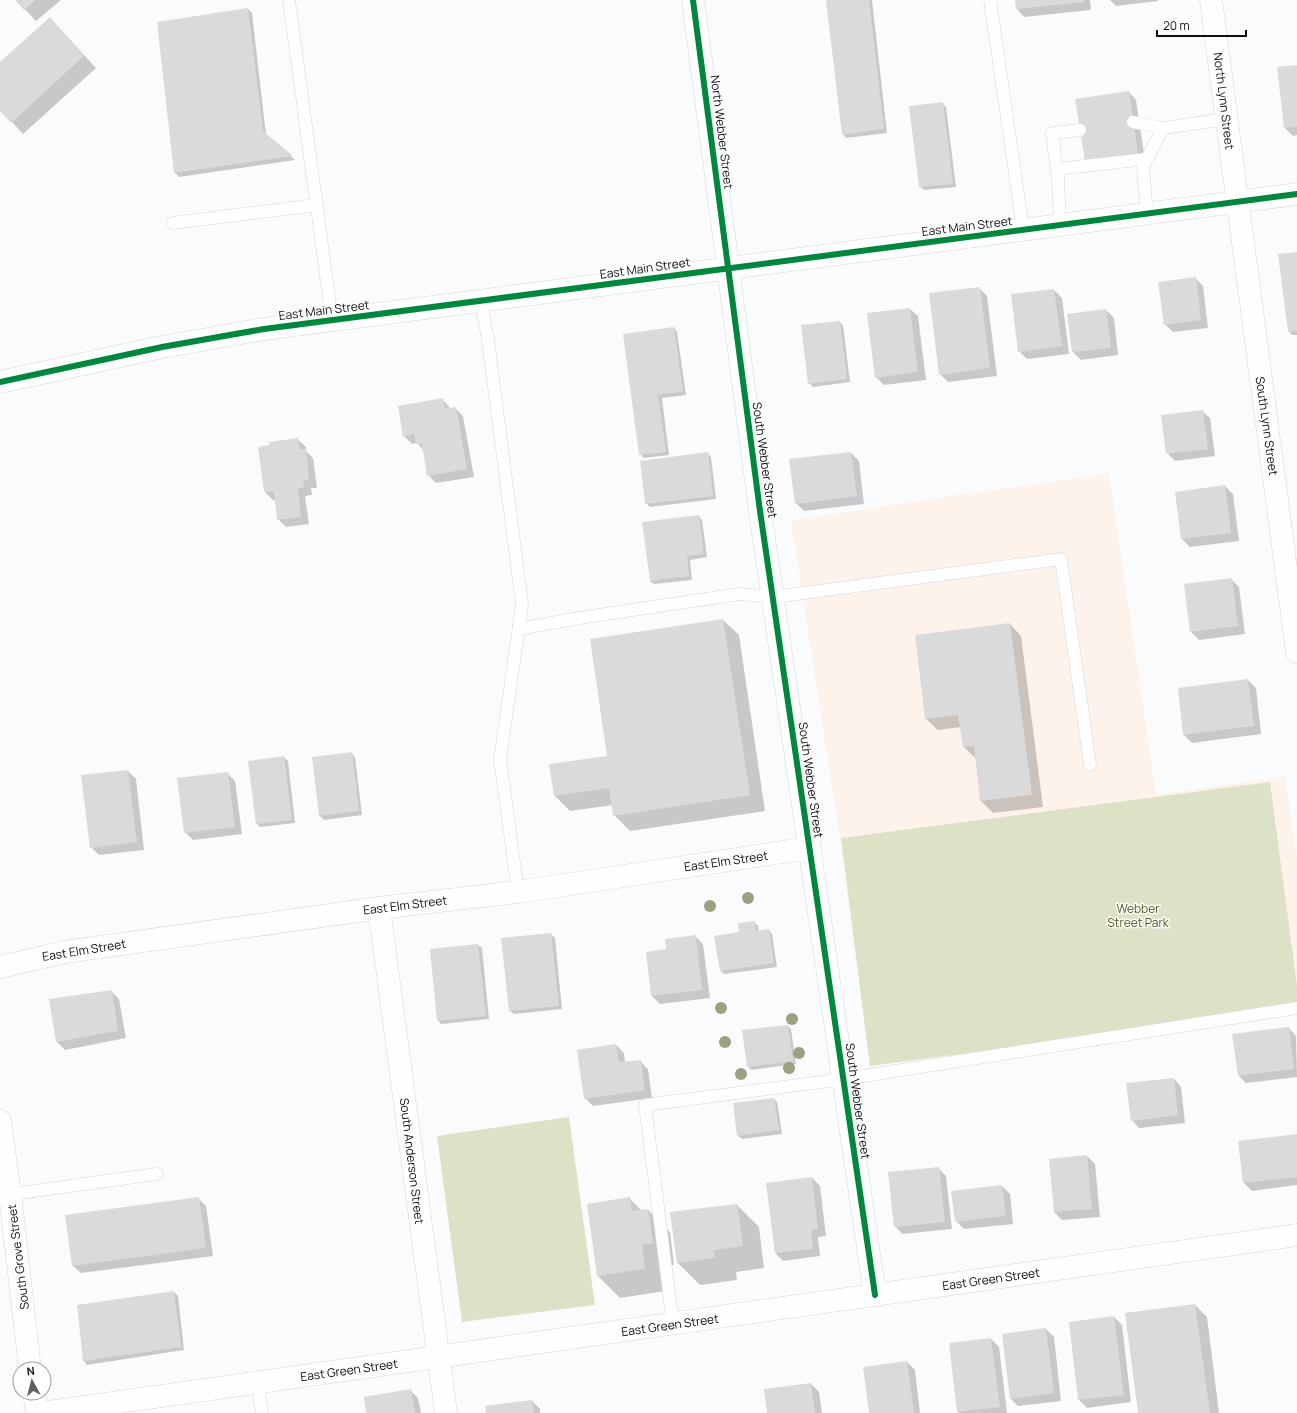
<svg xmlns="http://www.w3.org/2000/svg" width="1297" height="1413" font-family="Manrope,sans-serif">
  <rect width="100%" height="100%" fill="#fafbfd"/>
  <polygon fill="#fdf3eb" points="1109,473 1156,795 1285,776 1297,859 1297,1003 870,1066 840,838 791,520"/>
  <g fill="#dde2c7">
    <polygon points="1270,782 1297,986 1297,1010 870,1066 841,838"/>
    <polygon points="569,1117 595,1305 462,1322 437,1136"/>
  </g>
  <g fill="#0003">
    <polygon points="16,0 61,0 36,21"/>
    <polygon points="827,0 872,0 887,133 846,138 843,134"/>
    <polygon points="1016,0 1090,0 1091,10 1024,17 1017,9"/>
    <polygon points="1110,0 1158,0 1158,1 1116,6"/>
    <polygon points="248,9 252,13 266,135 295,160 179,177 175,173 158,23"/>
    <polygon points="61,30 96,68 23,134 0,109 0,64"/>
    <polygon points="1297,66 1297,135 1293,136 1285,128"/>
    <polygon points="1129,92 1136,100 1145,160 1094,168"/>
    <polygon points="942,103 946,107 956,187 924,190 920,186"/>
    <polygon points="1297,253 1297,335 1292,335 1289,331"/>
    <polygon points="1195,278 1203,286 1208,328 1173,332 1165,324"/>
    <polygon points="979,288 987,296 997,376 948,382 940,374"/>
    <polygon points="1054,290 1062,298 1069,354 1027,359 1019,351 1012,295"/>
    <polygon points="910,309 918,316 926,380 884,385 876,377"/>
    <polygon points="1106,310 1114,318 1118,355 1081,360 1073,352 1068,315"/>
    <polygon points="840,322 843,325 850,382 813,387 809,383"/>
    <polygon points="674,328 677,332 686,395 662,398 669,455 644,458 640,454"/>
    <polygon points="442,399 451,409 455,408 463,416 474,477 436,483 428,475 424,451 417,443 412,444 404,436"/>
    <polygon points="1202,411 1210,418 1215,456 1175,461 1167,453"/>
    <polygon points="298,440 306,447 306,451 313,458 317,488 311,488 312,495 305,496 309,524 286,527 278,519 276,500 273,500 265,492 259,448"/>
    <polygon points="707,453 711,457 716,499 650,507 646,503"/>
    <polygon points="851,453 859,461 864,504 804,511 796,503"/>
    <polygon points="1225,486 1233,494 1239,541 1190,547 1182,539"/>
    <polygon points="698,516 702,520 707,557 690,560 692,580 654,584 650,581"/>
    <polygon points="1231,579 1239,587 1245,634 1199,640 1191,632"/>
    <polygon points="723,620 739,635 765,811 630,831 614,815 613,805 570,811 555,796 609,756"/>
    <polygon points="1010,624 1021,636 1043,807 993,813 981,801 976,759 964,747 961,727 938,730 926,719"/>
    <polygon points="1248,680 1256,688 1261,734 1192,743 1184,735"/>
    <polygon points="351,753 355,757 362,815 324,820 320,816 313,758"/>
    <polygon points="284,757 288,761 295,823 260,827 257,824"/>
    <polygon points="128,771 136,779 144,850 99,855 91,847"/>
    <polygon points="227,773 235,781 242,834 193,840 185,832"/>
    <polygon points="754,922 758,926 759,932 769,930 772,934 777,967 724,974 720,970 740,933"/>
    <polygon points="551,934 555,938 562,1009 514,1014 510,1011"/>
    <polygon points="695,936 703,944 710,998 660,1004 652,996 668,950"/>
    <polygon points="478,945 482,948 489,1019 441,1024 438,1020"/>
    <polygon points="111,991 119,999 126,1038 65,1050 57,1042 50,1000"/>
    <polygon points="788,1026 791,1029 796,1064 751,1070 748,1066"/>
    <polygon points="1289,1028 1296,1036 1297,1077 1246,1083 1238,1075"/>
    <polygon points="616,1045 624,1053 625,1063 640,1061 648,1069 652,1098 593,1106 585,1098"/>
    <polygon points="1174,1079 1181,1087 1185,1123 1139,1128 1132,1120"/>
    <polygon points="774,1099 777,1102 782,1134 742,1139 738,1136"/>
    <polygon points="1297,1135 1297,1185 1252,1191 1244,1183 1239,1142"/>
    <polygon points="1087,1156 1095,1164 1100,1217 1062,1220 1054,1212"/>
    <polygon points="938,1168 946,1176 952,1229 902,1234 895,1226"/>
    <polygon points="812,1178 820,1186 826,1236 818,1237 820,1256 783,1261 775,1253 767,1184"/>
    <polygon points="1002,1186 1010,1194 1013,1224 964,1229 956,1221"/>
    <polygon points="198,1198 206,1206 213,1256 81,1273 73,1266"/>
    <polygon points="630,1199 642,1211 648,1210 670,1232 674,1265 663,1267 666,1291 620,1298 598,1276"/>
    <polygon points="737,1205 759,1227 764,1268 736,1272 737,1280 700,1285 678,1263 672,1213"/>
    <polygon points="174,1292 178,1296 184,1350 87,1365 84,1361"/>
    <polygon points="1195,1305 1207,1317 1219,1413 1139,1413"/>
    <polygon points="1114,1317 1122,1325 1131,1402 1087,1408 1079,1400 1070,1323"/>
    <polygon points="1046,1329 1054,1337 1061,1401 1018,1406 1010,1398"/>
    <polygon points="991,1339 999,1347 1007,1413 959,1413 958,1412"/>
    <polygon points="907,1362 915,1370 920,1413 870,1413"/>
    <polygon points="811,1384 819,1392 822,1413 768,1413"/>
    <polygon points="410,1390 418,1398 421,1413 367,1413"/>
    <polygon points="532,1401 540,1409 540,1413 487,1413"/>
  </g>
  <g fill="#dbdada">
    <polygon points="15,0 36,0 24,10"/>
    <polygon points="826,0 869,0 884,129 842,135"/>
    <polygon points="1015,0 1083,0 1084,2 1016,9"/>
    <polygon points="248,8 263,131 293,156 174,173 157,22"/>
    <polygon points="50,17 84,56 11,123 0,111 0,62"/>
    <polygon points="1297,65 1297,127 1284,128 1277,67"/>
    <polygon points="1129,91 1138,153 1085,161 1075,99"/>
    <polygon points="943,102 953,184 919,187 909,106"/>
    <polygon points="1297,252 1297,331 1288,332 1278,254"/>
    <polygon points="1196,277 1201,320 1164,325 1158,282"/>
    <polygon points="980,287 990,368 939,375 929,293"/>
    <polygon points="1054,289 1062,346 1018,352 1011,294"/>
    <polygon points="910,308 918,372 875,378 867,313"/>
    <polygon points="1106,309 1111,348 1072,352 1067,314"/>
    <polygon points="840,321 847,379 808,384 801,325"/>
    <polygon points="674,327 683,391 658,395 666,452 639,455 623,334"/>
    <polygon points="443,398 445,409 456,407 467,469 427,476 422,444 416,444 414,434 403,437 398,406"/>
    <polygon points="1203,410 1208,449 1166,454 1161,415"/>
    <polygon points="298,438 300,450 306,449 309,480 303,481 304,488 298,488 301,517 277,520 274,491 264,492 258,447 269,445 269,442"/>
    <polygon points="708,452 713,496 645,504 640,461"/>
    <polygon points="851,452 857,496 795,504 789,459"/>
    <polygon points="1225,485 1231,533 1181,539 1175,492"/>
    <polygon points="699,515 704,554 687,556 689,576 650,581 642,522"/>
    <polygon points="1232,578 1238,626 1190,632 1184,584"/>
    <polygon points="723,619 750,795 613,816 609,788 554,796 549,764 607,756 590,639"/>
    <polygon points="1010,623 1032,795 980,801 974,746 963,747 958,715 925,719 915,635"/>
    <polygon points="1248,679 1254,726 1183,735 1178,688"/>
    <polygon points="352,752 359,811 319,816 312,757"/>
    <polygon points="284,756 292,820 256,824 248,761"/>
    <polygon points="128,770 137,842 90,848 81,775"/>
    <polygon points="228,772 235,827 184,833 177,778"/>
    <polygon points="755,921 756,931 769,929 774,963 720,971 714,936 739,932 738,923"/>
    <polygon points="551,933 559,1006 509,1011 501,938"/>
    <polygon points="696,935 702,990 651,996 646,952 666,949 665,939"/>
    <polygon points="478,944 486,1016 437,1021 430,949"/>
    <polygon points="112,990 118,1031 56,1042 49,999"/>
    <polygon points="788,1025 793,1061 747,1067 742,1030"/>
    <polygon points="1289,1027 1294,1069 1238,1076 1232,1034"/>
    <polygon points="616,1044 619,1062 641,1060 645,1090 584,1099 577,1050"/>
    <polygon points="1174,1078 1178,1115 1131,1121 1126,1083"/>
    <polygon points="774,1098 779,1130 737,1136 733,1103"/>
    <polygon points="1297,1134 1297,1177 1243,1183 1238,1141"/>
    <polygon points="1087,1155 1092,1209 1054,1212 1049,1159"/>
    <polygon points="939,1167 945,1222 894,1227 888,1172"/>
    <polygon points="812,1177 818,1229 811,1230 813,1249 775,1253 766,1183"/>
    <polygon points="1002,1185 1006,1216 955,1222 951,1191"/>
    <polygon points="199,1197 206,1248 72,1266 65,1215"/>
    <polygon points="630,1197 632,1211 648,1209 653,1243 642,1245 645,1269 597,1276 587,1204"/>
    <polygon points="737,1204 743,1246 714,1250 715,1258 677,1263 670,1212"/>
    <polygon points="174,1291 181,1347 83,1361 77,1305"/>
    <polygon points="1195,1304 1210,1413 1138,1413 1125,1313"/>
    <polygon points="1114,1316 1124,1395 1078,1400 1069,1322"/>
    <polygon points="1046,1328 1054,1393 1010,1399 1002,1334"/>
    <polygon points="991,1338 1000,1407 957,1412 949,1343"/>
    <polygon points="907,1361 914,1413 869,1413 863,1367"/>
    <polygon points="811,1383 815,1413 767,1413 764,1389"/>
    <polygon points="411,1389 415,1413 366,1413 364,1397"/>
    <polygon points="532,1400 534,1413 486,1413 485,1406"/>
  </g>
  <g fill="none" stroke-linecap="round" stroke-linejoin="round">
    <defs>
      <g id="lane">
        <polyline points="289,0 332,320"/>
        <polyline points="990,0 1023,230"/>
        <polyline points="1133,122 1163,128"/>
        <polyline points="1057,169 1146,159"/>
        <polyline points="1147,214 1143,166 1163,128 1226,119"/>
        <polyline points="173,223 317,205"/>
        <polyline points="1060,224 1058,178 1052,133 1080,130"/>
        <polyline points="481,301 488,340 522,604 500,759 518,892"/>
        <polyline points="519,629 579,618 739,594 773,597 1061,559 1090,765"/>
        <polyline points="5,1195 157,1174"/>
        <polyline points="673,1324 645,1105 844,1079 1297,1008"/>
        <polyline points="257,1383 262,1413"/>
      </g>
      <g id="street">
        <polyline points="693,0 760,511 875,1295"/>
        <polyline points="1211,0 1297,652"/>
        <polyline points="379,908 446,1413"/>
        <polyline points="0,967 65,952 379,908 518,892 810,848"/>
        <polyline points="0,1121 10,1194 30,1369"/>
        <polyline points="34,1393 37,1413"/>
        <polyline points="42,1413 1297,1235"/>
      </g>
      <polyline id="secondary" points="0,382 162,347 264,329 1297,194"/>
    </defs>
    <use href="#lane" stroke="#d5d6d8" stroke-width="13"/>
    <use href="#street" stroke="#d5d6d8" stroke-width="23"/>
    <use href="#secondary" stroke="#d5d6d8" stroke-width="23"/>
    <use href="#lane" stroke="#fefeff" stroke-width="12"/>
    <use href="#street" stroke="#fefeff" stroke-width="22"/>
    <use href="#secondary" stroke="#fefeff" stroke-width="22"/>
    <defs>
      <g id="cycleway">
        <polyline points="693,0 760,511 875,1295"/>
        <polyline points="0,382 162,347 264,329 1297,194"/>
      </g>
    </defs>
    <use href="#cycleway" stroke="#fff" stroke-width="8"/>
    <use href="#cycleway" stroke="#00873e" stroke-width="6"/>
  </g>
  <g fill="#9da182">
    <circle cx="748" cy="898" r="6"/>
    <circle cx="710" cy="906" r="6"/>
    <circle cx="721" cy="1008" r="6"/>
    <circle cx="792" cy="1019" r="6"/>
    <circle cx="725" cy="1042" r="6"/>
    <circle cx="799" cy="1053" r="6"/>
    <circle cx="789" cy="1068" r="6"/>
    <circle cx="741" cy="1074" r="6"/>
  </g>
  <g text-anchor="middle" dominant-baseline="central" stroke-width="3" stroke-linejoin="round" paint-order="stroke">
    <g font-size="12" fill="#0d0e10" stroke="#fff">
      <text transform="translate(1224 101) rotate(83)">North Lynn Street</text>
      <text transform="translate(722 132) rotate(83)">North Webber Street</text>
      <text transform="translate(967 226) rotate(-7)">East Main Street</text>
      <text transform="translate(645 268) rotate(-8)">East Main Street</text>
      <text transform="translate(324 310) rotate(-7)">East Main Street</text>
      <text transform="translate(1267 426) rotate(82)">South Lynn Street</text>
      <text transform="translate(765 460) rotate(82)">South Webber Street</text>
      <text transform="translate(811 780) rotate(82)">South Webber Street</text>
      <text transform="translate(726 861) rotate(-8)">East Elm Street</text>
      <text transform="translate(405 905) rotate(-7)">East Elm Street</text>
      <text transform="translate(84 950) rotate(-9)">East Elm Street</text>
      <text transform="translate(858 1101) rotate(82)">South Webber Street</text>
      <text transform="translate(412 1161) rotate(83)">South Anderson Street</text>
      <text transform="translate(18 1257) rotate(-97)">South Grove Street</text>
      <text transform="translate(991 1279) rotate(-8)">East Green Street</text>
      <text transform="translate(670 1325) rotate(-8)">East Green Street</text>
      <text transform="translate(349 1370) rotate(-8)">East Green Street</text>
    </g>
    <g font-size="12" fill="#51571d" stroke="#fff">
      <text x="1138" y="908">Webber<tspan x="1138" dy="14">Street Park</tspan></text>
    </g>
  </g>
  <g transform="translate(32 1381) rotate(353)"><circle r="19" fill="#ffffff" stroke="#9e9f9f"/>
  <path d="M0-3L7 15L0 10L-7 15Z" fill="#606163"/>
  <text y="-6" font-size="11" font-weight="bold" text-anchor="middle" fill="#0d0e10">N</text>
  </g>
  <path d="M1157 30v6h89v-6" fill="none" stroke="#0d0e10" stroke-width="2"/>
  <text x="1163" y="30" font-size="12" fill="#0d0e10" stroke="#ffffff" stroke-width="3" paint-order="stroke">20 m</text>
</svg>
